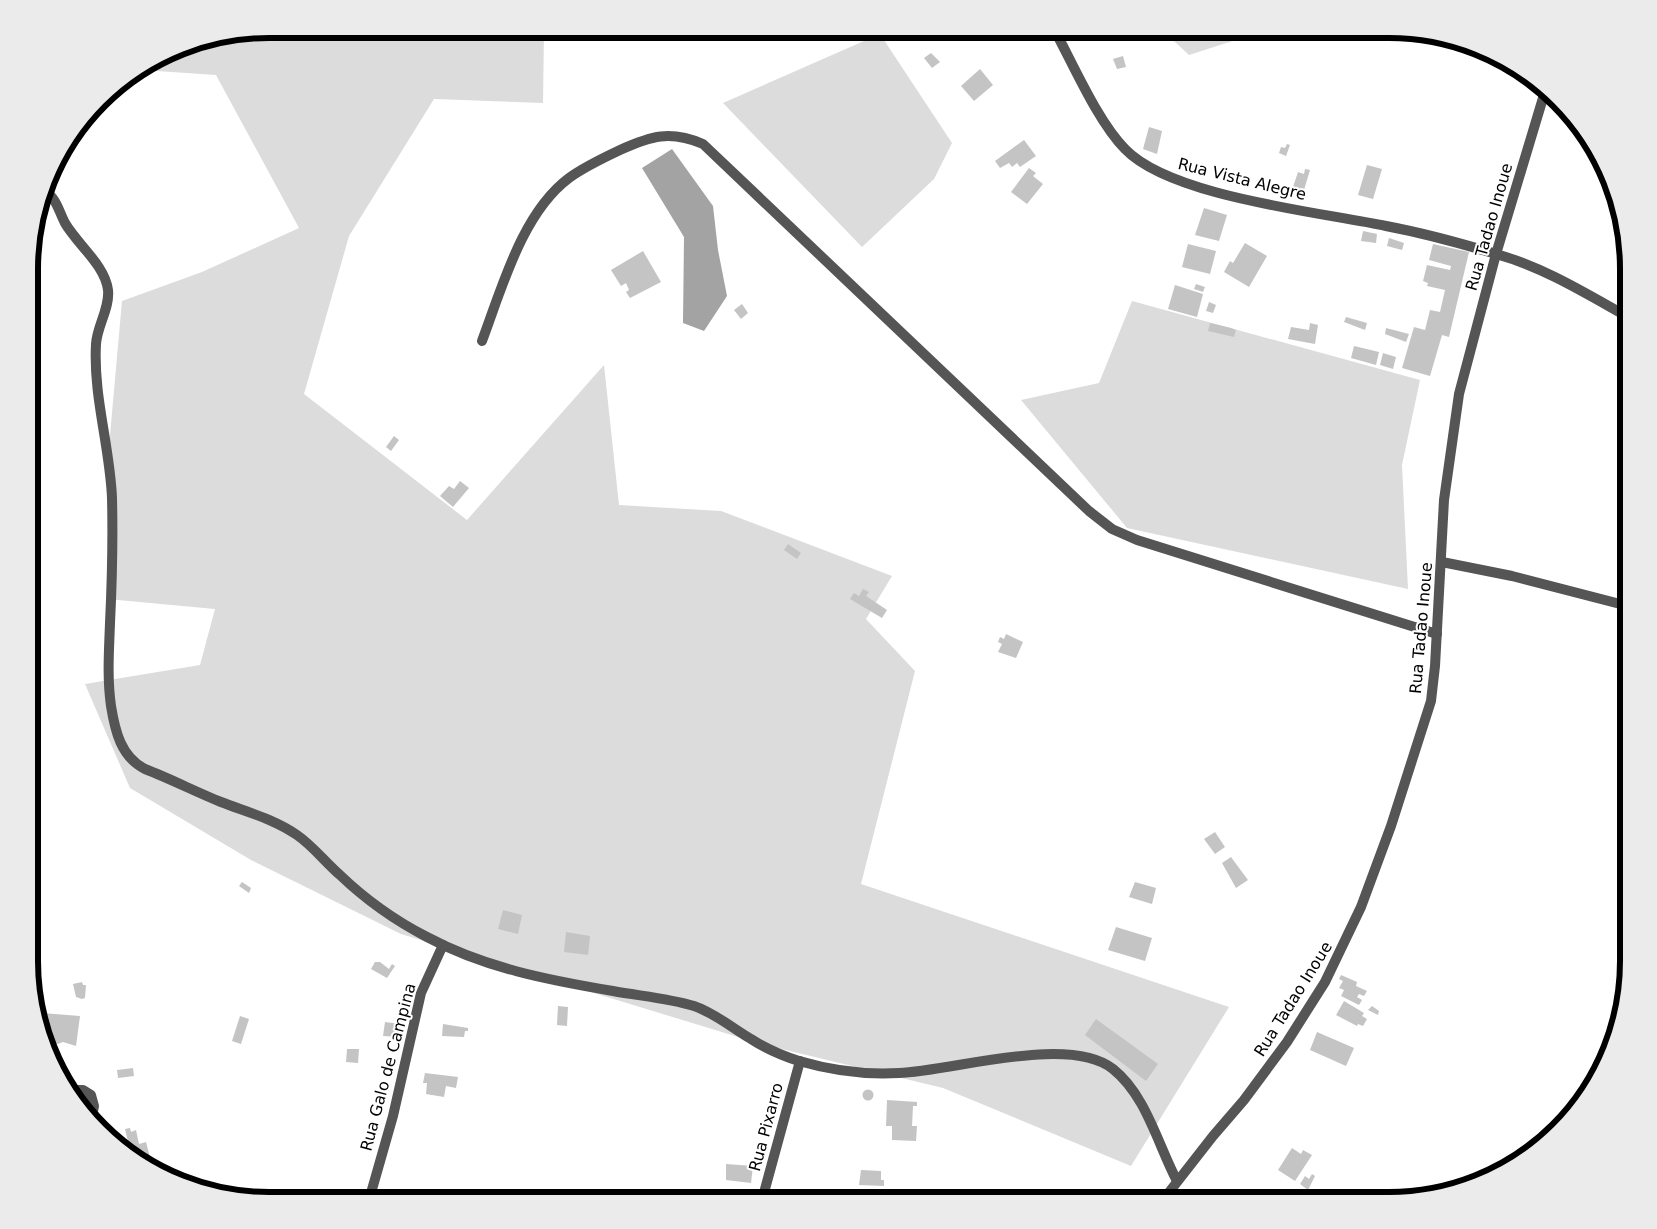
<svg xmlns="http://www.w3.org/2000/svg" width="1657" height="1229" font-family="'DejaVu Sans',sans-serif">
  <rect width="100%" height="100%" fill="#fff"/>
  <g fill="#dcdcdc">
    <polygon points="268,29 544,29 543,103 434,99 349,236 304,394 467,520 604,365 619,505 721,511 892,576 866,619 915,671 861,884 1229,1007 1131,1166 943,1088 761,1044 401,934 251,860 130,788 85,684 200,665 215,609 107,599 110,435 122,301 202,272 299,228 216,75 142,70 191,42"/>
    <polygon points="1161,29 1261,29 1245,37 1189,55"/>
    <polygon points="880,34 952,143 934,179 862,247 723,103"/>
    <polygon points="1132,301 1420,380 1402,465 1408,589 1127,528 1021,400 1099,383"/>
  </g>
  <polygon fill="#a3a3a3" points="672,149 713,206 718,250 727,296 704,331 683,323 684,237 642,168"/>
  <g fill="#c4c4c4">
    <polygon points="931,53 940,62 932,68 924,58"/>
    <polygon points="1123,56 1126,67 1117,69 1113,59"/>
    <polygon points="980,69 993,85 974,101 961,86"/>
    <polygon points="1149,127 1162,131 1157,154 1143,149"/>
    <polygon points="1024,140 1036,156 1020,167 1017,163 1012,167 1009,163 1000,168 995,161"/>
    <polygon points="1287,144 1290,145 1286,156 1279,153 1281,147 1285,148"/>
    <polygon points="1367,165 1382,169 1373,199 1358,195"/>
    <polygon points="1029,168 1036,173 1033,176 1043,184 1027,204 1011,192"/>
    <polygon points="1305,169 1310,170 1304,190 1293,187 1298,172 1304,174"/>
    <polygon points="1204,208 1227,215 1219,241 1195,235"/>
    <polygon points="1363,231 1377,234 1376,243 1361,241"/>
    <polygon points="1389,238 1404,243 1402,250 1387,246"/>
    <polygon points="1245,243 1267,256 1249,287 1224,272 1230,261 1233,263"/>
    <polygon points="1188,244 1216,251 1210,274 1182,267"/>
    <polygon points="1433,244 1469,252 1449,337 1442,335 1430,376 1402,368 1414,327 1425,330 1430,310 1440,312 1445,290 1427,286 1428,283 1423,281 1427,265 1450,270 1451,266 1429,260"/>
    <polygon points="643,251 661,282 630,298 626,292 629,290 626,283 621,286 611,270"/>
    <polygon points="1196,284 1205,287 1203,292 1194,289"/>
    <polygon points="1175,285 1203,294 1197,317 1168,309"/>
    <polygon points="1209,302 1216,305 1213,313 1206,311"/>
    <polygon points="742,304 748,313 741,319 734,310"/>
    <polygon points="1346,317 1367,323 1365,330 1344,322"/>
    <polygon points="1210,323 1231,328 1236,330 1234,337 1208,331"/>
    <polygon points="1310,323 1318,325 1315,344 1288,339 1291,327 1309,330"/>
    <polygon points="1386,328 1409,334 1406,342 1385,334"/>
    <polygon points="1354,346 1379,352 1376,365 1351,358"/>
    <polygon points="1383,353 1396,357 1393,369 1380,365"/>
    <polygon points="394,436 399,440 391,451 386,447"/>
    <polygon points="460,481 469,488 453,507 440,496 449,486 454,489"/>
    <polygon points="788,544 801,553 797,559 784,550"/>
    <polygon points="863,589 869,592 866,596 887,610 882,618 850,599 854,593 859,596"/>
    <polygon points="1006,634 1023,642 1016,658 998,652 1002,644 998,642 1000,637 1004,639"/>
    <polygon points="1215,832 1225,847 1215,854 1204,839"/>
    <polygon points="1231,857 1248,880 1236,888 1222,863"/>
    <polygon points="242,882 251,888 249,893 239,886"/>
    <polygon points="1135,882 1156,888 1152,904 1129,897"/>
    <polygon points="503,910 522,915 518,934 498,929"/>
    <polygon points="1116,927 1152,938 1145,961 1108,950"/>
    <polygon points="566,932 590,936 588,955 564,952"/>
    <polygon points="375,962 380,962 389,969 392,964 395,966 387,978 371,969"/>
    <polygon points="1341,975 1357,982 1356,986 1367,991 1364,996 1359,994 1357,997 1362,1000 1359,1005 1341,996 1344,990 1339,988 1343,981 1339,979"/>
    <polygon points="82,982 83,985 86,985 85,998 82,999 76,997 73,984"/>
    <polygon points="1344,1001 1364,1013 1362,1016 1367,1019 1363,1026 1358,1024 1357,1026 1336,1015"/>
    <polygon points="558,1006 568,1007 567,1026 557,1025"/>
    <polygon points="1372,1006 1379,1011 1378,1015 1368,1010"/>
    <polygon points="42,1013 80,1016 76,1046 63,1042 58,1044 48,1043 49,1036 45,1036 41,1022"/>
    <polygon points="240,1016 249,1019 241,1044 232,1041"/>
    <polygon points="1096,1019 1158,1064 1146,1081 1085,1035"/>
    <polygon points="385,1022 400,1024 399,1037 383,1036"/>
    <polygon points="443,1024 468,1028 468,1031 465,1031 464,1037 442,1036"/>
    <polygon points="1317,1032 1354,1048 1346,1066 1310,1050"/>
    <polygon points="347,1049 359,1049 358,1063 346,1062"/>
    <polygon points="133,1068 134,1076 118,1078 117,1070"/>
    <polygon points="425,1073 458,1077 456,1088 446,1086 444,1097 426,1094 427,1083 423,1083"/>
    <circle cx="868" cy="1095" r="5.5"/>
    <polygon points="887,1100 917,1102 917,1106 913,1106 912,1126 917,1126 916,1141 892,1140 892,1126 886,1126"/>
    <polygon points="130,1128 131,1132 136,1130 139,1144 146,1142 152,1165 125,1150 124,1147 129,1146 125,1129"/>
    <polygon points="1292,1148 1301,1154 1303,1150 1312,1155 1295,1181 1278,1170"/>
    <polygon points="726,1164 753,1166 751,1183 726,1180"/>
    <polygon points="861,1170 881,1171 881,1180 884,1180 884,1186 859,1185"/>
    <polygon points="1312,1174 1315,1176 1308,1190 1300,1184 1305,1176 1309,1179"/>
  </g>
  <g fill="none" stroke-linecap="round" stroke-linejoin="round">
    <g stroke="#555" stroke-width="10">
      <path d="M1054,29c19,35 44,93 71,120 46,48 195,63 261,77 37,7 74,17 110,28 47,13 89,39 132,63"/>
      <path d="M46,192c11,7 13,20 19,31 12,21 40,42 43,67 2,18 -11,36 -12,54 -3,52 14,103 16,154 1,42 0,84 -2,125 -1,28 -3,55 1,83 4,25 10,51 34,63 26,10 51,23 76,33 26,10 53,17 76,33 16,11 28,27 43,40 25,24 56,46 87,62 58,31 121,43 186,54 27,5 55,7 81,15 21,7 38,22 57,33 14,9 32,17 48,22 31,9 67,14 100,12 54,-2 170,-39 214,-4 33,26 45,76 64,112"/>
      <path d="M482,341c20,-53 40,-128 87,-163 15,-11 34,-20 51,-28 31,-14 50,-20 83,-6l386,367 23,18 25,11 300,94"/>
      <polyline points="1442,562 1512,576 1628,606"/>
      <polyline points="72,1090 83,1090 91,1095 94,1106 92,1116"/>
      <polyline points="369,1200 393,1116 421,993 443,945"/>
      <polyline points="762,1200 800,1061"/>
    </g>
    <polyline stroke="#555" stroke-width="10" points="1163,1200 1213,1136 1244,1100 1287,1042 1325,982 1361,907 1391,826 1431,701 1435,666 1444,500 1459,394 1496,254 1546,88"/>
  </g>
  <g text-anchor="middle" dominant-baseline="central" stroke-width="4" stroke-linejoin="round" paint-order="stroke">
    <g font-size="16" fill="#000" stroke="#fff">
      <text transform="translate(1242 179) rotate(14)">Rua Vista Alegre</text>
      <text transform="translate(1489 227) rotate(-74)">Rua Tadao Inoue</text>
      <text transform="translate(1421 628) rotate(-85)">Rua Tadao Inoue</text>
      <text transform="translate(1293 999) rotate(-58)">Rua Tadao Inoue</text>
      <text transform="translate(388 1067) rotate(-75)">Rua Galo de Campina</text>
      <text transform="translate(766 1127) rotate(-75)">Rua Pixarro</text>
    </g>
  </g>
  <path d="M0 0H1657V1229H0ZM269 38H1389A231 231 0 0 1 1620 269V961A231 231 0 0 1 1389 1192H269A231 231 0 0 1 38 961V269A231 231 0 0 1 269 38Z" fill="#ebebeb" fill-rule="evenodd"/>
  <path fill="none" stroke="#000" stroke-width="6" d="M269 38H1389A231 231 0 0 1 1620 269V961A231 231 0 0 1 1389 1192H269A231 231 0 0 1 38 961V269A231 231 0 0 1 269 38Z"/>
</svg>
